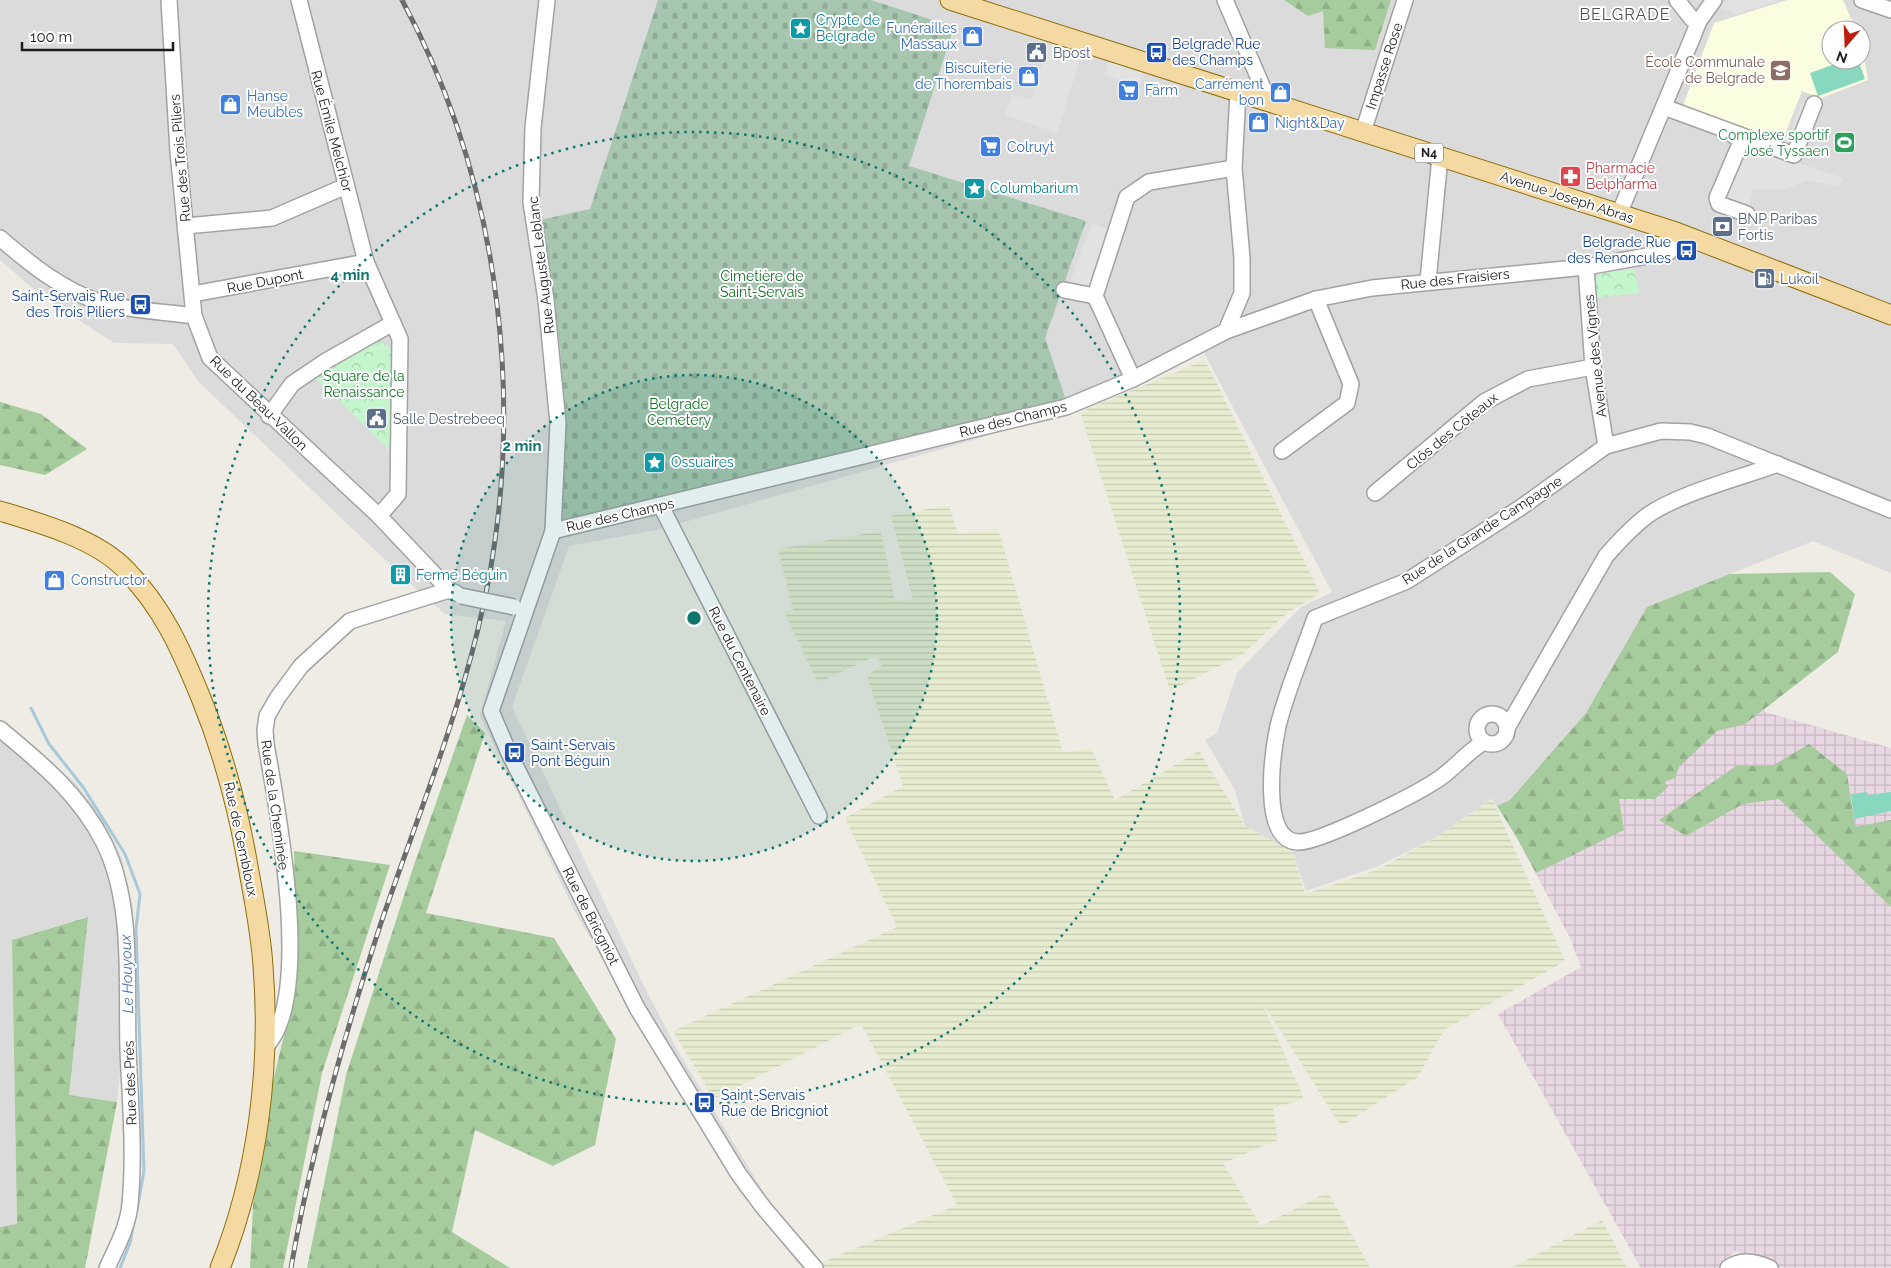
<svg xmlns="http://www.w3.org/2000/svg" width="1891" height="1268" font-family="Raleway,sans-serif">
  <defs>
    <pattern id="industrial-grid" width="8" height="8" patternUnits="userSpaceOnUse" patternTransform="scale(1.25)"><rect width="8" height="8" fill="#e7d7e2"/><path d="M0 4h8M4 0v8" fill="none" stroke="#c6b8c1"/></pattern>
    <pattern id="farmland-rules" width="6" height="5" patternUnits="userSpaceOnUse" patternTransform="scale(1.25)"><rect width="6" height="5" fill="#e7ecd1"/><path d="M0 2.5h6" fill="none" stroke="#c6cab3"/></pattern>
    <pattern id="forest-firs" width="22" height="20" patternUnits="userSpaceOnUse" patternTransform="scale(1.25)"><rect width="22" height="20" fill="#a6cb9c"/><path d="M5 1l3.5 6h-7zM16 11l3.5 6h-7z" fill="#8eae86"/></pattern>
    <pattern id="cemetery-stones" width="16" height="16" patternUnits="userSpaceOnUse" patternTransform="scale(1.25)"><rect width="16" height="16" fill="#a7c6af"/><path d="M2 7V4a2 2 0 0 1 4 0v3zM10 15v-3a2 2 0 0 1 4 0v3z" fill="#8faa96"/></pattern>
    <pattern id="park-crowns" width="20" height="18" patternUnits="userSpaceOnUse" patternTransform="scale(1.25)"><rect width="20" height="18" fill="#c4f5cd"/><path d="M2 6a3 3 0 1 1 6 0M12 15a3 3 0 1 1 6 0" fill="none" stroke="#a8d2b0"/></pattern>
  </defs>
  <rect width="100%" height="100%" fill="#eeece5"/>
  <g fill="#dcdbdb" fill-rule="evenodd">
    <path d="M0,0h1891v573l-78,-32 -166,66 -61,106 -76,87 -13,6 -6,-7 -56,39 -59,29 -70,24 -13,-39 -48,-26 -10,-36 -30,-50 12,-7 20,-60 64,-66 31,-15 -128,-239 -144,59 -97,31 -307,87 -87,16 -57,161 132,279 35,67 92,151 56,64h-25l-64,-78 -164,-280 -94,-194 26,-95 -61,-7 -40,-35 -207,-198 -25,-37 -59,-1 -75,-49 -39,-34zM1831,30h30v30h-30z"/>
    <polygon points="0,722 75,782 104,820 122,859 133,908 133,955 117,1102 69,1095 87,917 12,940 17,1224 0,1227"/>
  </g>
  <polygon fill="url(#industrial-grid)" points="1730,574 1765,712 1891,748 1891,1268 1781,1268 1735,1251 1719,1268 1641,1268 1498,1014 1581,967 1569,936 1517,838 1497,806 1510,800 1586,713 1647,607"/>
  <polygon fill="#fafddf" points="1787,0 1843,0 1856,30 1831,30 1831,60 1861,60 1861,42 1868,80 1821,98 1802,91 1781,145 1682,108 1714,23"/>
  <g fill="url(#farmland-rules)">
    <polygon points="1205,360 1320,593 1286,614 1243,654 1170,691 1080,412"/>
    <polygon points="949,505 958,534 998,529 1063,752 1091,749 1115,800 1199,751 1245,826 1293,852 1305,894 1377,870 1435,838 1492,799 1565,961 1444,1030 1418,1077 1341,1126 1262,1002 1304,1099 1273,1108 1278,1140 1223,1163 1261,1226 1328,1192 1370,1268 826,1268 821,1263 957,1205 861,1024 714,1099 673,1031 897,927 845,818 903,786 867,676 882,665 877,655 818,683 783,610 793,610 778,549 881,531 895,601 913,599 891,516"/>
    <polygon points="1602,1220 1627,1268 1511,1268"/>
  </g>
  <g fill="url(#forest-firs)">
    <polygon points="1284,0 1391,0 1375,50 1325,48 1323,11 1308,16"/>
    <polygon points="0,402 41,414 87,449 45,475 0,465"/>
    <polygon points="1830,572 1855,594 1838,652 1745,724 1717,731 1679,767 1675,778 1664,782 1668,787 1655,799 1619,799 1624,830 1536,873 1517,838 1497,806 1510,800 1586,713 1647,607 1730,574"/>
    <polygon points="467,715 485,733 426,913 554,938 616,1039 595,1145 553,1166 475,1130 452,1232 510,1268 307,1268 346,1075 413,868"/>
    <polygon points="1809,744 1847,774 1855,827 1891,820 1891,907 1779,799 1743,804 1686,836 1659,820 1736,766 1772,766"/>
    <polygon points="294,851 390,865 322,1073 283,1268 250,1268 253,1205 269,1098 297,981"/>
    <polygon points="88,917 69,1095 117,1102 85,1268 0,1268 0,1227 17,1224 12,940"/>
  </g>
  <polygon fill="url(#cemetery-stones)" points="658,0 871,0 954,27 909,166 1086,221 1045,338 1066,400 563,521 564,417 560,347 540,220 590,209"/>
  <g fill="url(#park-crowns)">
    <polygon points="1635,269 1639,293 1593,298 1592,283 1600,273"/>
    <polygon points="379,340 388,345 394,357 393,453 314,377"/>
  </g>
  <g fill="#88d8c0">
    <polygon points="1846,60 1858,60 1865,79 1818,96 1810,73"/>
    <polygon points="1867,792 1868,795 1891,792 1891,811 1854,819 1851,794"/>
  </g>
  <g fill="#e2e2e2">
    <polygon points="1732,0 1781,0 1737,14 1714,5"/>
    <polygon points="1048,45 1081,56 1057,133 1005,115 1012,94 1031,100"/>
    <polygon points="1111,51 1142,62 1141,83 1125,82 1104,75"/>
    <polygon points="1802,102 1810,107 1795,145 1786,142"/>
    <polygon points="1744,144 1843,178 1839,187 1808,180 1785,189 1753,189 1748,211 1721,199"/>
    <polygon points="1092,223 1110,230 1088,289 1070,282"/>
  </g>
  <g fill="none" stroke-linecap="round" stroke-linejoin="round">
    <g stroke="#a8c9d9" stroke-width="3">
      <polyline points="31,708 49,744 83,787 125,854 140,894 136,929 144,1171 137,1210"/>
      <polyline points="120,1268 130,1243 134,1221"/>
    </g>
    <defs>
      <g id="minor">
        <polyline points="169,0 178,152 194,316"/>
        <polyline points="299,0 366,262 400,339 398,494 379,516"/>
        <polyline points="547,0 533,128 531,202 546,300 558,423 553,531 491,711 509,753 637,1008 738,1173 763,1207 815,1268"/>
        <polyline points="1225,0 1269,102"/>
        <polyline points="1677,0 1692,19 1699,21"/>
        <polyline points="1862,0 1891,10"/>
        <polyline points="1664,107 1794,155 1814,104"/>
        <polyline points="1363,132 1405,0"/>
        <polyline points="1728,132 1739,139 1740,144 1717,198 1719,204 1747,214"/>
        <polyline points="1619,214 1693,36 1699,21 1714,0"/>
        <polyline points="186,226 272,218 346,186"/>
        <path d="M0,238c30,26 61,51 99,64 25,8 68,10 95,14l16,42 169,158 70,74"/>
        <polyline points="1586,267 1593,367 1606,446"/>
        <polyline points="1428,281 1440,157"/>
        <polyline points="1064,290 1095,296"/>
        <polyline points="193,294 366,262"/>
        <polyline points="1226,331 1316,299 1372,288 1586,267 1669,252 1676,232"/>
        <polyline points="1133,379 1095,296 1127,197 1149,182 1234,168"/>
        <polyline points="269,416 292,384 326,361 393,323"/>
        <polyline points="1282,451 1347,403 1351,384 1316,299"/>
        <polyline points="1375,493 1484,402 1528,379 1593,367"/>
        <polyline points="661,506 819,816"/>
        <polyline points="553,531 1066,407 1133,379 1226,331 1242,293 1242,258 1234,168 1238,92"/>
        <circle cx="1492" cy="729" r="15"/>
        <path d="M1507,728l99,-172c13,-15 26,-29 42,-41 32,-22 92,-37 130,-51"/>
        <path d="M0,729c41,34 79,65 104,114 30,61 22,139 24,206 2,51 7,104 2,155 -2,23 -14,44 -23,64"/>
        <path d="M1484,742c-19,11 -31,29 -50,40 -22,14 -113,60 -135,60 -40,0 -26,-92 -21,-116 9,-36 25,-73 37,-108l92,-37 116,-75 83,-60 55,-15 29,1 17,4 184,74"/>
        <path d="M264,1048c51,-46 13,-241 2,-304l-1,-14 2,-14 11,-19 23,-31 49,-45 99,-31 7,3"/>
        <path d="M1728,1268c13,-10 29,-6 42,0"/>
      </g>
      <g id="major">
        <polyline points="950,0 1676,232 1891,315"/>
        <path d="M0,511c40,12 97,28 126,59 37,38 55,79 75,128 22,54 37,110 47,168 6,34 13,67 15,100 8,101 -5,208 -43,302"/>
      </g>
    </defs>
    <use href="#minor" stroke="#a2a2a2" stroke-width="18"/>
    <use href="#major" stroke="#8e6e0a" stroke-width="21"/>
    <use href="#minor" stroke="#fff" stroke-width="15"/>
    <use href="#major" stroke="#f5d9a3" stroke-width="19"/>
    <defs>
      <path id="rail" d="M291,1268c20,-117 53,-232 90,-345 33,-97 73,-194 97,-294 51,-208 26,-440 -76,-629"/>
    </defs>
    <use href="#rail" stroke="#6c6c6c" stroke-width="5"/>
    <use href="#rail" stroke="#fff" stroke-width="3" stroke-dasharray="9" stroke-linecap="butt"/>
    <defs>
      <polyline id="minor-bridge" points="461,596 514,607"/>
    </defs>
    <use href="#minor-bridge" stroke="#a2a2a2" stroke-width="18" stroke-linecap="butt"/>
    <use href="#minor-bridge" stroke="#fff" stroke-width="15"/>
  </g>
  <circle cx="694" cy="618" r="243" fill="#0f766e" fill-opacity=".12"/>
  <g fill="none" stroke="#0f766e" stroke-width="2.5" stroke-dasharray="2.5 5">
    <circle cx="694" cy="618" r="243"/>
    <circle cx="694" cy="618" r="486"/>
  </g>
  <defs>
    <symbol id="sight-square" viewBox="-11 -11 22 22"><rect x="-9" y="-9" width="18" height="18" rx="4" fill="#0f9aa8" stroke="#fff"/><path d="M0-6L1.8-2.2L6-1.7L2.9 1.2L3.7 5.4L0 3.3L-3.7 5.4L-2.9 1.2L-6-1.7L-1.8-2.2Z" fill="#fff"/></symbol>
    <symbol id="shop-square" viewBox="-11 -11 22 22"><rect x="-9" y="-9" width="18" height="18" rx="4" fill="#3f7fe0" stroke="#fff"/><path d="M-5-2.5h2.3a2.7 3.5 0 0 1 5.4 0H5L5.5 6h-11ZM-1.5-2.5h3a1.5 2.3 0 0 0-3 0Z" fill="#fff"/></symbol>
    <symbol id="bus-square" viewBox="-11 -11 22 22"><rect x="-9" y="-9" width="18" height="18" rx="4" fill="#1a4fb4" stroke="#fff"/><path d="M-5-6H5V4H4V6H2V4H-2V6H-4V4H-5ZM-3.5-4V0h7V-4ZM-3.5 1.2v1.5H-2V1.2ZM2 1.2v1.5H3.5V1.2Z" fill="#fff"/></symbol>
    <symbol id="civic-square" viewBox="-11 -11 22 22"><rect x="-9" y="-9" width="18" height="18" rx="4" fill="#5c6f8a" stroke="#fff"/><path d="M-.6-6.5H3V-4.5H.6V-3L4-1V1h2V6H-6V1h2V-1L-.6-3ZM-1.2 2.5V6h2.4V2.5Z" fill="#fff"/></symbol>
    <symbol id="school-square" viewBox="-11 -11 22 22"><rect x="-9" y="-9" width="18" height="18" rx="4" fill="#8d6e63" stroke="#fff"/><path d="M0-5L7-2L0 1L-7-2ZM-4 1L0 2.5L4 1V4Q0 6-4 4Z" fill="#fff"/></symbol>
    <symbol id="supermarket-square" viewBox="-11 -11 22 22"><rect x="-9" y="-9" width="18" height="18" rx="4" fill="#3f7fe0" stroke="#fff"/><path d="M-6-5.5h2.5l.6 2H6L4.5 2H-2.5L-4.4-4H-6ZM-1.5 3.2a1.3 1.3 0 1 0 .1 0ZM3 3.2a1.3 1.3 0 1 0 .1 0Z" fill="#fff"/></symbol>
    <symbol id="stadium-square" viewBox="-11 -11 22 22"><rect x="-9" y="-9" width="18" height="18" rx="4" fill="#2e9e5b" stroke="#fff"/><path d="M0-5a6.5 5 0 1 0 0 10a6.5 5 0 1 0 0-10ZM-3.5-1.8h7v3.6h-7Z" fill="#fff"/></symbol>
    <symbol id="pharmacy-square" viewBox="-11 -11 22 22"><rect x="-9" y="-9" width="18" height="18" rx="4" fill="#e0444e" stroke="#fff"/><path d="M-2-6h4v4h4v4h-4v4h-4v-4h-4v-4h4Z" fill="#fff"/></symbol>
    <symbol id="bank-square" viewBox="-11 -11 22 22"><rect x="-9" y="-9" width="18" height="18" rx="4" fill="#5c6f8a" stroke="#fff"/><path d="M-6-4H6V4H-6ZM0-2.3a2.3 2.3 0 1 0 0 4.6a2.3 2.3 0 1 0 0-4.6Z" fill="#fff"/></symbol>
    <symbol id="fuel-square" viewBox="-11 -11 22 22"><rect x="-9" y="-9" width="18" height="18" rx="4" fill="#5c6f8a" stroke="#fff"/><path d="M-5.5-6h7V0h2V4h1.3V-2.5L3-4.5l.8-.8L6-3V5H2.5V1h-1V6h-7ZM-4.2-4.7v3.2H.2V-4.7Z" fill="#fff"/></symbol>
    <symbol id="building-square" viewBox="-11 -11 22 22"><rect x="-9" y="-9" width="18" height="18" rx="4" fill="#0f9aa8" stroke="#fff"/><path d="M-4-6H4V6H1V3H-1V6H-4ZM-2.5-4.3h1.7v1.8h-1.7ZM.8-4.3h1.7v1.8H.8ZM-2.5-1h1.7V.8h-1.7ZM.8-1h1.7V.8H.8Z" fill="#fff"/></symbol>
  </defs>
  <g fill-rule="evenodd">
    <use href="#sight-square" x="788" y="16" width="25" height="25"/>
    <use href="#shop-square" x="960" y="24" width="25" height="25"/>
    <use href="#bus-square" x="1144" y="40" width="25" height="25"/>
    <use href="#civic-square" x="1024" y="40" width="25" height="25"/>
    <use href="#school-square" x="1768" y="58" width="25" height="25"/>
    <use href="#shop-square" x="1016" y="64" width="25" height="25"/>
    <use href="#supermarket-square" x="1116" y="78" width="25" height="25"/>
    <use href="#shop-square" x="1268" y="80" width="25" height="25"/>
    <use href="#shop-square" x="218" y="92" width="25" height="25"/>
    <use href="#shop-square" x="1246" y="110" width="25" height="25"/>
    <use href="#stadium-square" x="1832" y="130" width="25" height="25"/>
    <use href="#supermarket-square" x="978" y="134" width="25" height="25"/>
    <use href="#pharmacy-square" x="1558" y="164" width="25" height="25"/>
    <use href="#sight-square" x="962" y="176" width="25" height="25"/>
    <use href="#bank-square" x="1710" y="214" width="25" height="25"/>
    <use href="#bus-square" x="1674" y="238" width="25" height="25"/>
    <use href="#fuel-square" x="1752" y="266" width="25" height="25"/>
    <use href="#bus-square" x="128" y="292" width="25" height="25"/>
    <use href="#civic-square" x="364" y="406" width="25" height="25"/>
    <use href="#sight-square" x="642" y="450" width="25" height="25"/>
    <use href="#building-square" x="388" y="562" width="25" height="25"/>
    <use href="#shop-square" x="42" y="568" width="25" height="25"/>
    <use href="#bus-square" x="502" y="740" width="25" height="25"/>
    <use href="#bus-square" x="692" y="1090" width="25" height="25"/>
  </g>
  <g text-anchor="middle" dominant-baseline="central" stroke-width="4" stroke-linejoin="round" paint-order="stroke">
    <rect fill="#fff" stroke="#626262" stroke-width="1" x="1415" y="143.5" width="28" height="19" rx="4"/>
    <g font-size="12" font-weight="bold" fill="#1e1e1e">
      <text x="1429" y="153">N4</text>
    </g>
    <g font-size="14" fill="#0d838f" stroke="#fff" text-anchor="start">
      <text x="816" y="20">Crypte de<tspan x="816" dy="16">Belgrade</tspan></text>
      <text x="990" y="188">Columbarium</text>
      <text x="671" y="462">Ossuaires</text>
      <text x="416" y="575">Ferme Béguin</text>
    </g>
    <g font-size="14" fill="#366cbe" stroke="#fff" text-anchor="start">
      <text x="957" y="28" text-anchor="end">Funérailles<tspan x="957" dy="16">Massaux</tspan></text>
      <text x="1012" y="68" text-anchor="end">Biscuiterie<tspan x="1012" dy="16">de Thorembais</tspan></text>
      <text x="1264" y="84" text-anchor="end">Carrément<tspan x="1264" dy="16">bon</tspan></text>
      <text x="1145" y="90">Färm</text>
      <text x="247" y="96">Hanse<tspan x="247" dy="16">Meubles</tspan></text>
      <text x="1275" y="123">Night&amp;Day</text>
      <text x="1007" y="147">Colruyt</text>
      <text x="71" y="580">Constructor</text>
    </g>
    <g font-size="14" fill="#164399" stroke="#fff" text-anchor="start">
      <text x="1172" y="44">Belgrade Rue<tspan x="1172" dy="16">des Champs</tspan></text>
      <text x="1671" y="242" text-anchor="end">Belgrade Rue<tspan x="1671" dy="16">des Renoncules</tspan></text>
      <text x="125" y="296" text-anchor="end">Saint-Servais Rue<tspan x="125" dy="16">des Trois Piliers</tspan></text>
      <text x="531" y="745">Saint-Servais<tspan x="531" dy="16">Pont Béguin</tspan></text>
      <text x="721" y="1095">Saint-Servais<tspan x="721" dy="16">Rue de Bricgniot</tspan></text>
    </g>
    <g font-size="14" fill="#4e5e75" stroke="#fff" text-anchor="start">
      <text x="1053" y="53">Bpost</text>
      <text x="1738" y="219">BNP Paribas<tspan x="1738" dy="16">Fortis</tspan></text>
      <text x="1780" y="279">Lukoil</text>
      <text x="393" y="419">Salle Destrebeeq</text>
    </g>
    <g font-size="14" fill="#785e54" stroke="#fff" text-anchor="end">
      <text x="1765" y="62">École Communale<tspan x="1765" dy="16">de Belgrade</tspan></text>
    </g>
    <g font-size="14" fill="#1e1e1e" stroke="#fff">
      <text transform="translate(1384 66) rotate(-72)">Impasse Rose</text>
      <text transform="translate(332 131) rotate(75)">Rue Émile Melchior</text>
      <text transform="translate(180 158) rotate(-95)">Rue des Trois Piliers</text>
      <text transform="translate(1567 197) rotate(18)">Avenue Joseph Abras</text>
      <text transform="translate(541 265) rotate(-97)">Rue Auguste Leblanc</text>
      <text transform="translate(1455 279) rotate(-6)">Rue des Fraisiers</text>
      <text transform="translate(265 281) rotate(-11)">Rue Dupont</text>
      <text transform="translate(1595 356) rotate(-96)">Avenue des Vignes</text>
      <text transform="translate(259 403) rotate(44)">Rue du Beau-Vallon</text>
      <text transform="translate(1013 419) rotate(-14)">Rue des Champs</text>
      <text transform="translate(1452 431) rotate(-39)">Clôs des Côteaux</text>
      <text transform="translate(620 515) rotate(-13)">Rue des Champs</text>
      <text transform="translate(1482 530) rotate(-33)">Rue de la Grande Campagne</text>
      <text transform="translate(740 661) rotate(63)">Rue du Centenaire</text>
      <text transform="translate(275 805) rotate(82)">Rue de la Cheminée</text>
      <text transform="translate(241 839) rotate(78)">Rue de Gembloux</text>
      <text transform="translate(591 916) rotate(63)">Rue de Bricgniot</text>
      <text transform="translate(130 1083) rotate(-92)">Rue des Prés</text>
    </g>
    <g font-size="14" fill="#27864d" stroke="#fff" text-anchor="end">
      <text x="1829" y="135">Complexe sportif<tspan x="1829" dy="16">José Tyssaen</tspan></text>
    </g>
    <g font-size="14" fill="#be3a42" stroke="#fff" text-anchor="start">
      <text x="1586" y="168">Pharmacie<tspan x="1586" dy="16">Belpharma</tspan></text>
    </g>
    <g font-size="14" fill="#137524" stroke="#fff">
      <text x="762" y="276">Cimetière de<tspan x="762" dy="16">Saint-Servais</tspan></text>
      <text x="364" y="376">Square de la<tspan x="364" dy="16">Renaissance</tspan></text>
      <text x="679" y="404">Belgrade<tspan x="679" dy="16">Cemetery</tspan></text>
    </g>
    <g font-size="15" font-style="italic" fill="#5174a7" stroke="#fff">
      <text transform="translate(127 974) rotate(-92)">Le Houyoux</text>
    </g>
    <g font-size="16" letter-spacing="1" fill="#515151" stroke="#fff">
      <text x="1625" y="14">BELGRADE</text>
    </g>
  </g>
  <circle cx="694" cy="618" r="8" fill="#0f766e" stroke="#fff" stroke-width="2.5"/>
  <g font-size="15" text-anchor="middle" font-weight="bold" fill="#0f766e" stroke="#fff" stroke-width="4" stroke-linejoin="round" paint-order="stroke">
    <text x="350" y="280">4 min</text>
    <text x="522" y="451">2 min</text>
  </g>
  <g transform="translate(1846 45) rotate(199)"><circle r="24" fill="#ffffff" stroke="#a5a5a5"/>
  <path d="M0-4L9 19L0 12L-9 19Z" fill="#be1e0e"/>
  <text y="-8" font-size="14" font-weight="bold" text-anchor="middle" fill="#1e1e1e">N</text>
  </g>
  <path d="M22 42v8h151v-8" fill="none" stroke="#1e1e1e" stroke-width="2.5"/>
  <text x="30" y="42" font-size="15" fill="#1e1e1e" stroke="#ffffff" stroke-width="4" paint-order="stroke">100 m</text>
</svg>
